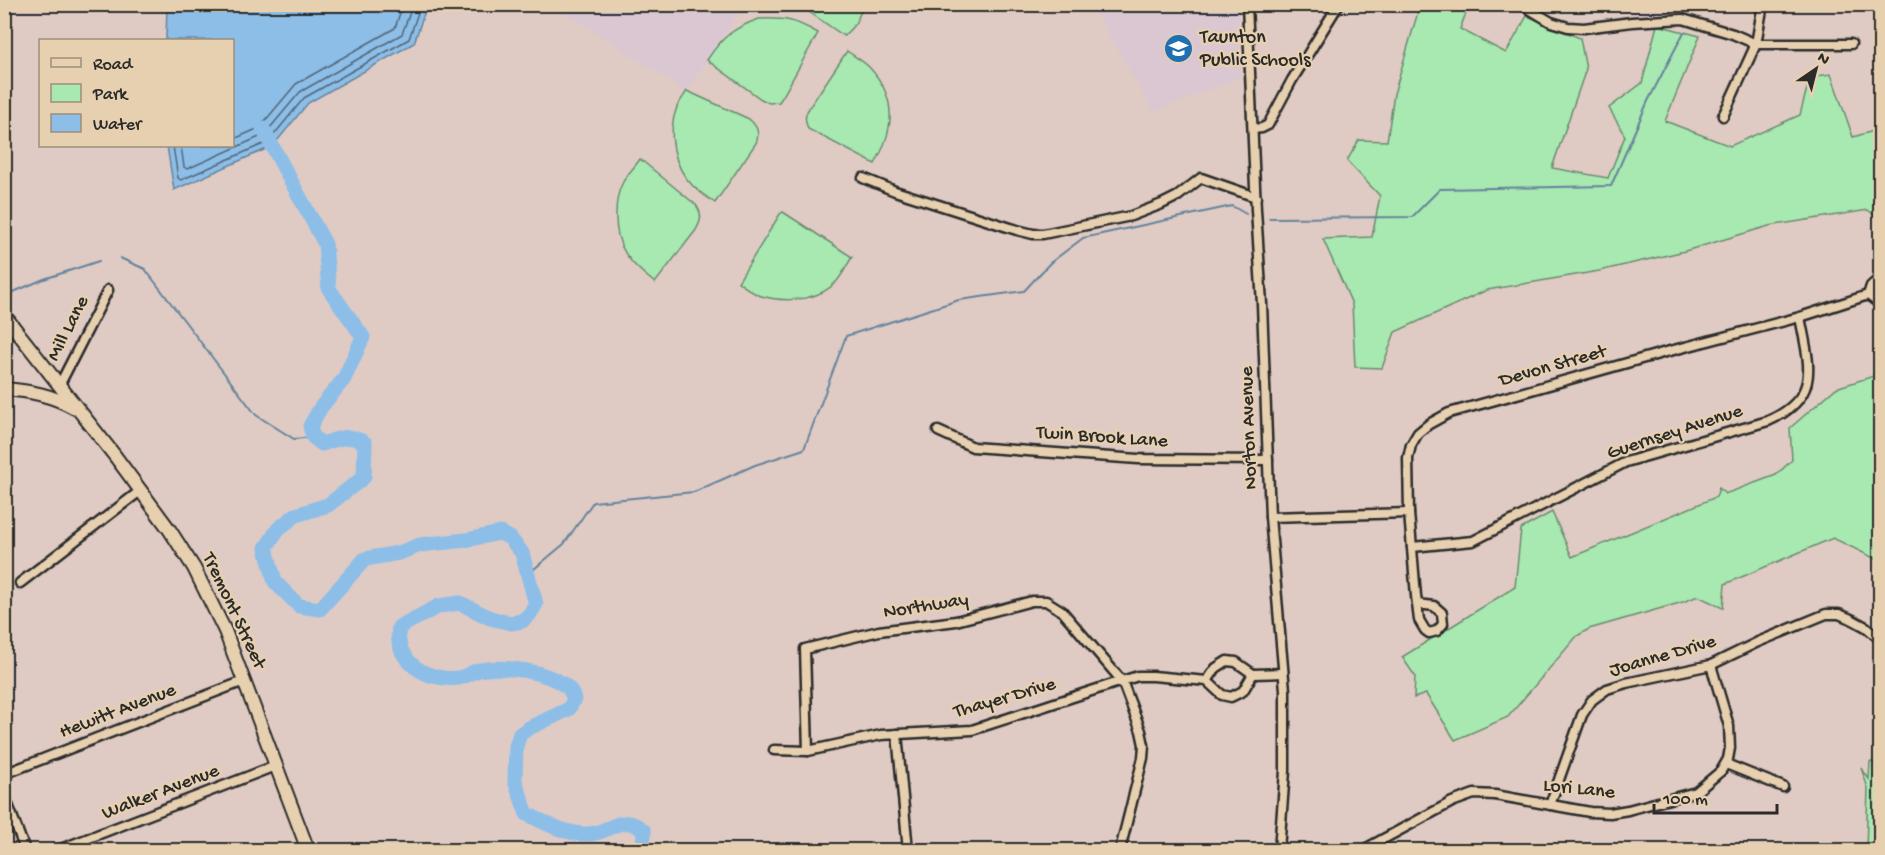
<svg xmlns="http://www.w3.org/2000/svg" width="1885" height="855" font-family="'Gochi Hand',sans-serif">
  <rect width="100%" height="100%" fill="#dfcbc4"/>
  <filter id="ink" filterUnits="userSpaceOnUse"><feTurbulence type="fractalNoise" baseFrequency=".0167" numOctaves="2"/><feDisplacementMap in="SourceGraphic" scale="12" xChannelSelector="R" yChannelSelector="G"/><feConvolveMatrix kernelMatrix="1 2 1 2 8 2 1 2 1" color-interpolation-filters="sRGB"/></filter>
  <g filter="url(#ink)">
    <g fill="#dac7d2">
      <polygon points="554,5 744,5 686,92"/>
      <polygon points="1077,5 1240,5 1239,21 1241,77 1154,112 1095,12"/>
    </g>
    <g fill="#a8e8b1" stroke="#6a8a6e" stroke-width="1.5">
      <polygon points="799,5 864,5 855,24 844,36"/>
      <polygon points="1420,5 1469,5 1460,29 1506,53 1527,16 1580,38 1586,69 1552,168 1608,178 1625,136 1609,108 1642,83 1657,25 1700,36 1665,121 1730,146 1800,115 1810,77 1831,74 1853,137 1880,129 1880,220 1868,210 1769,226 1685,251 1599,271 1487,290 1395,332 1382,368 1355,367 1352,304 1323,239 1372,237 1380,196 1347,161 1359,140 1387,141 1394,94"/>
      <path d="M759,19c27,-1 36,1 59,14l-35,63 -4,6 -10,1 -8,-4 -54,-39c15,-23 26,-32 52,-41z"/>
      <path d="M847,51c8,6 17,10 23,17 28,31 24,62 5,96l-67,-35c-3,-9 -4,-13 1,-21z"/>
      <path d="M687,91l62,28c8,7 11,13 7,24l-41,60c-7,-5 -16,-11 -22,-17 -20,-19 -26,-54 -16,-79 3,-6 7,-11 10,-16z"/>
      <path d="M640,159l56,46c7,10 5,16 0,25l-41,53c-26,-20 -40,-36 -39,-69 0,-11 2,-23 7,-32 4,-8 12,-15 17,-23z"/>
      <path d="M783,212l69,45c-5,8 -9,17 -15,24 -19,21 -54,22 -79,14 -7,-3 -14,-9 -20,-13l42,-68z"/>
      <polygon points="1880,374 1880,561 1833,538 1725,584 1723,608 1698,596 1683,602 1589,629 1577,636 1508,717 1455,740 1426,694 1414,698 1415,676 1402,657 1515,587 1521,529 1552,512 1572,557 1716,497 1719,488 1725,494 1776,475 1792,460 1790,428 1836,388"/>
      <polygon points="1870,762 1880,763 1880,850 1866,850 1868,788 1861,768 1869,779"/>
    </g>
    <polygon fill="#8cbee8" stroke="#65839c" stroke-width="1.5" points="167,5 167,4 427,5 414,43 308,103 273,146 174,190 167,146 232,146 232,40 166,40"/>
    <g fill="none" stroke-linecap="round" stroke-linejoin="round">
      <g stroke="#526677" stroke-width="1.5">
        <polyline points="232,140 259,128 296,84 395,28 403,4"/>
        <polyline points="173,146 178,178 181,180 268,142 304,98 409,39 421,4"/>
        <polyline points="181,146 184,167 187,169 264,135 300,92 402,34 413,4"/>
      </g>
      <g stroke="#65839c" stroke-width="2">
        <polyline points="1698,4 1698,9"/>
        <polyline points="1269,218 1412,217 1440,189 1611,186 1648,101 1684,32"/>
        <polyline points="120,258 145,269 256,415 294,439 313,437"/>
        <polyline points="4,296 44,279 99,261"/>
        <polyline points="528,574 564,544 593,502 694,492 755,465 804,449 846,336 959,300 1024,291 1050,263 1083,238 1232,206 1246,214"/>
      </g>
      <path stroke="#8cbee8" stroke-width="15" d="M263,129l62,115 4,45 34,48 -19,42 -23,28 -11,19 3,11 9,7c17,-5 27,-11 43,-1l-1,34 -36,28 -32,10 -18,14 -12,19 9,34 24,24 21,3 45,-50 34,-6 21,-8 46,-5 34,-7 10,5 12,15 14,51 -6,10 -8,7 -11,2 -21,-5 -30,-15 -21,3 -40,21c-6,33 27,55 59,51 7,-1 14,-6 21,-8 26,-5 68,1 88,17 4,3 5,8 7,12l-5,10 -40,19 -9,6 -4,12 -1,35 12,33c19,9 36,19 57,20 25,2 37,-24 60,-3l-1,19"/>
      <defs>
        <g id="street">
          <polyline points="1247,4 1256,210 1262,304 1270,517 1285,690 1285,771 1279,850"/>
          <polyline points="1521,4 1551,22 1568,27 1584,28 1632,22 1683,19 1733,34 1756,44 1851,44"/>
          <polyline points="1723,116 1756,44 1763,4"/>
          <polyline points="1253,129 1262,128 1268,125 1292,80 1339,4"/>
          <polyline points="863,178 895,191 1017,230 1033,234 1043,234 1131,216 1162,204 1178,196 1201,178 1256,197"/>
          <polyline points="1868,295 1871,286 1880,278"/>
          <polyline points="1868,295 1880,304"/>
          <polyline points="60,384 108,290"/>
          <polyline points="938,431 973,447 1138,459 1268,460"/>
          <polyline points="1270,517 1409,513"/>
          <path d="M1412,547l61,-6 153,-79 142,-41c54,-24 41,-56 32,-104"/>
          <polyline points="20,583 140,491"/>
          <polyline points="1417,604 1434,606 1442,613 1443,624 1437,631 1429,633 1425,630 1419,620 1416,596 1409,513 1408,458 1411,445 1418,433 1429,424 1449,413 1666,352 1800,317 1868,295"/>
          <polyline points="1207,681 1216,668 1227,661 1236,662 1253,674 1283,673"/>
          <polyline points="897,734 908,850"/>
          <polyline points="774,750 808,751 881,735 972,730 1122,681 1138,676 1153,676 1207,681 1222,695 1231,697 1243,691 1253,674"/>
          <polyline points="808,751 805,649 879,631 956,621 1032,601 1046,601 1062,611 1122,681 1141,731 1144,745 1143,758 1120,850"/>
          <polyline points="1726,764 1783,787"/>
          <polyline points="4,774 244,681"/>
          <polyline points="4,794 25,850"/>
          <polyline points="1550,805 1582,715 1592,700 1607,689 1626,683 1711,665 1758,642 1826,614 1839,614 1851,619 1866,627 1880,639"/>
          <polyline points="58,850 275,766"/>
          <polyline points="1363,850 1452,802 1474,794 1495,795 1590,812 1610,813 1628,810 1696,792 1721,771 1728,759 1730,748 1729,726 1711,665"/>
        </g>
        <g id="secondary">
          <polyline points="4,315 115,456 169,529 194,568 225,631 308,850"/>
          <path d="M4,389c26,2 48,6 71,19"/>
        </g>
      </defs>
      <use href="#street" stroke="#2b2b2b" stroke-width="13"/>
      <use href="#secondary" stroke="#2b2b2b" stroke-width="16"/>
      <use href="#street" stroke="#e7d0b0" stroke-width="8"/>
      <use href="#secondary" stroke="#e7d0b0" stroke-width="12"/>
    </g>
  </g>
  <defs>
    <symbol id="school-disc" viewBox="-11 -11 22 22"><circle r="9.5" fill="#1f6fb2" stroke="#e7d0b0"/><path d="M0-5L7-2L0 1L-7-2ZM-4 1L0 2.5L4 1V4Q0 6-4 4Z" fill="#fff"/></symbol>
  </defs>
  <g fill-rule="evenodd">
    <use href="#school-disc" x="1162" y="32" width="33" height="33"/>
  </g>
  <g text-anchor="middle" dominant-baseline="central" stroke-width="4.5" stroke-linejoin="round" paint-order="stroke">
    <g font-size="20" fill="#2b2b2b" stroke="#e7d0b0" text-anchor="start">
      <text x="1200" y="38">Taunton<tspan x="1200" dy="23">Public Schools</tspan></text>
    </g>
    <g font-size="20" fill="#2b2b2b" stroke="#e7d0b0">
      <text transform="translate(69 329) rotate(-63)">Mill Lane</text>
      <text transform="translate(1553 367) rotate(-16)">Devon Street</text>
      <text transform="translate(1250 428) rotate(-92)">Norton Avenue</text>
      <text transform="translate(1675 433) rotate(-18)">Guernsey Avenue</text>
      <text transform="translate(1102 438) rotate(4)">Twin Brook Lane</text>
      <text transform="translate(926 607) rotate(-9)">Northway</text>
      <text transform="translate(233 611) rotate(65)">Tremont Street</text>
      <text transform="translate(1663 657) rotate(-16)">Joanne Drive</text>
      <text transform="translate(1005 699) rotate(-16)">Thayer Drive</text>
      <text transform="translate(118 712) rotate(-21)">Hewitt Avenue</text>
      <text transform="translate(1579 790) rotate(6)">Lori Lane</text>
      <text transform="translate(161 793) rotate(-21)">Walker Avenue</text>
    </g>
  </g>
  <rect width="1885" height="855" fill="none" stroke="#e7d0b0" stroke-width="24"/>
  <rect x="12" y="12" width="1861" height="831" fill="none" stroke="#2b2b2b" stroke-width="2" filter="url(#ink)"/>
  <rect x="39" y="39" width="195" height="108" fill="#e7d0b0" stroke="#9c8e7b" stroke-width="1.5"/>
  <rect x="51" y="58" width="30" height="9" fill="#e7d0b0" stroke="#9c8e7b" stroke-width="1.5"/>
  <text x="93" y="69" font-size="18" fill="#2b2b2b">Road</text>
  <rect x="51" y="84" width="30" height="18" fill="#a8e8b1" stroke="#9c8e7b" stroke-width="1.5"/>
  <text x="93" y="99" font-size="18" fill="#2b2b2b">Park</text>
  <rect x="51" y="114" width="30" height="18" fill="#8cbee8" stroke="#9c8e7b" stroke-width="1.5"/>
  <text x="93" y="129" font-size="18" fill="#2b2b2b">Water</text>
  <g transform="translate(1816 69) rotate(35)" stroke="#e7d0b0" stroke-width="4.5" paint-order="stroke">
  <path d="M0-4.5L10 22L0 15L-10 22Z" fill="#2b2b2b"/>
  <text y="-9" font-size="16" font-weight="bold" text-anchor="middle" fill="#2b2b2b">N</text>
  </g>
  <path d="M1654 804v9h123v-9" fill="none" stroke="#2b2b2b" stroke-width="3"/>
  <text x="1663" y="804" font-size="18" fill="#2b2b2b" stroke="#e7d0b0" stroke-width="4.5" paint-order="stroke">100 m</text>
</svg>
